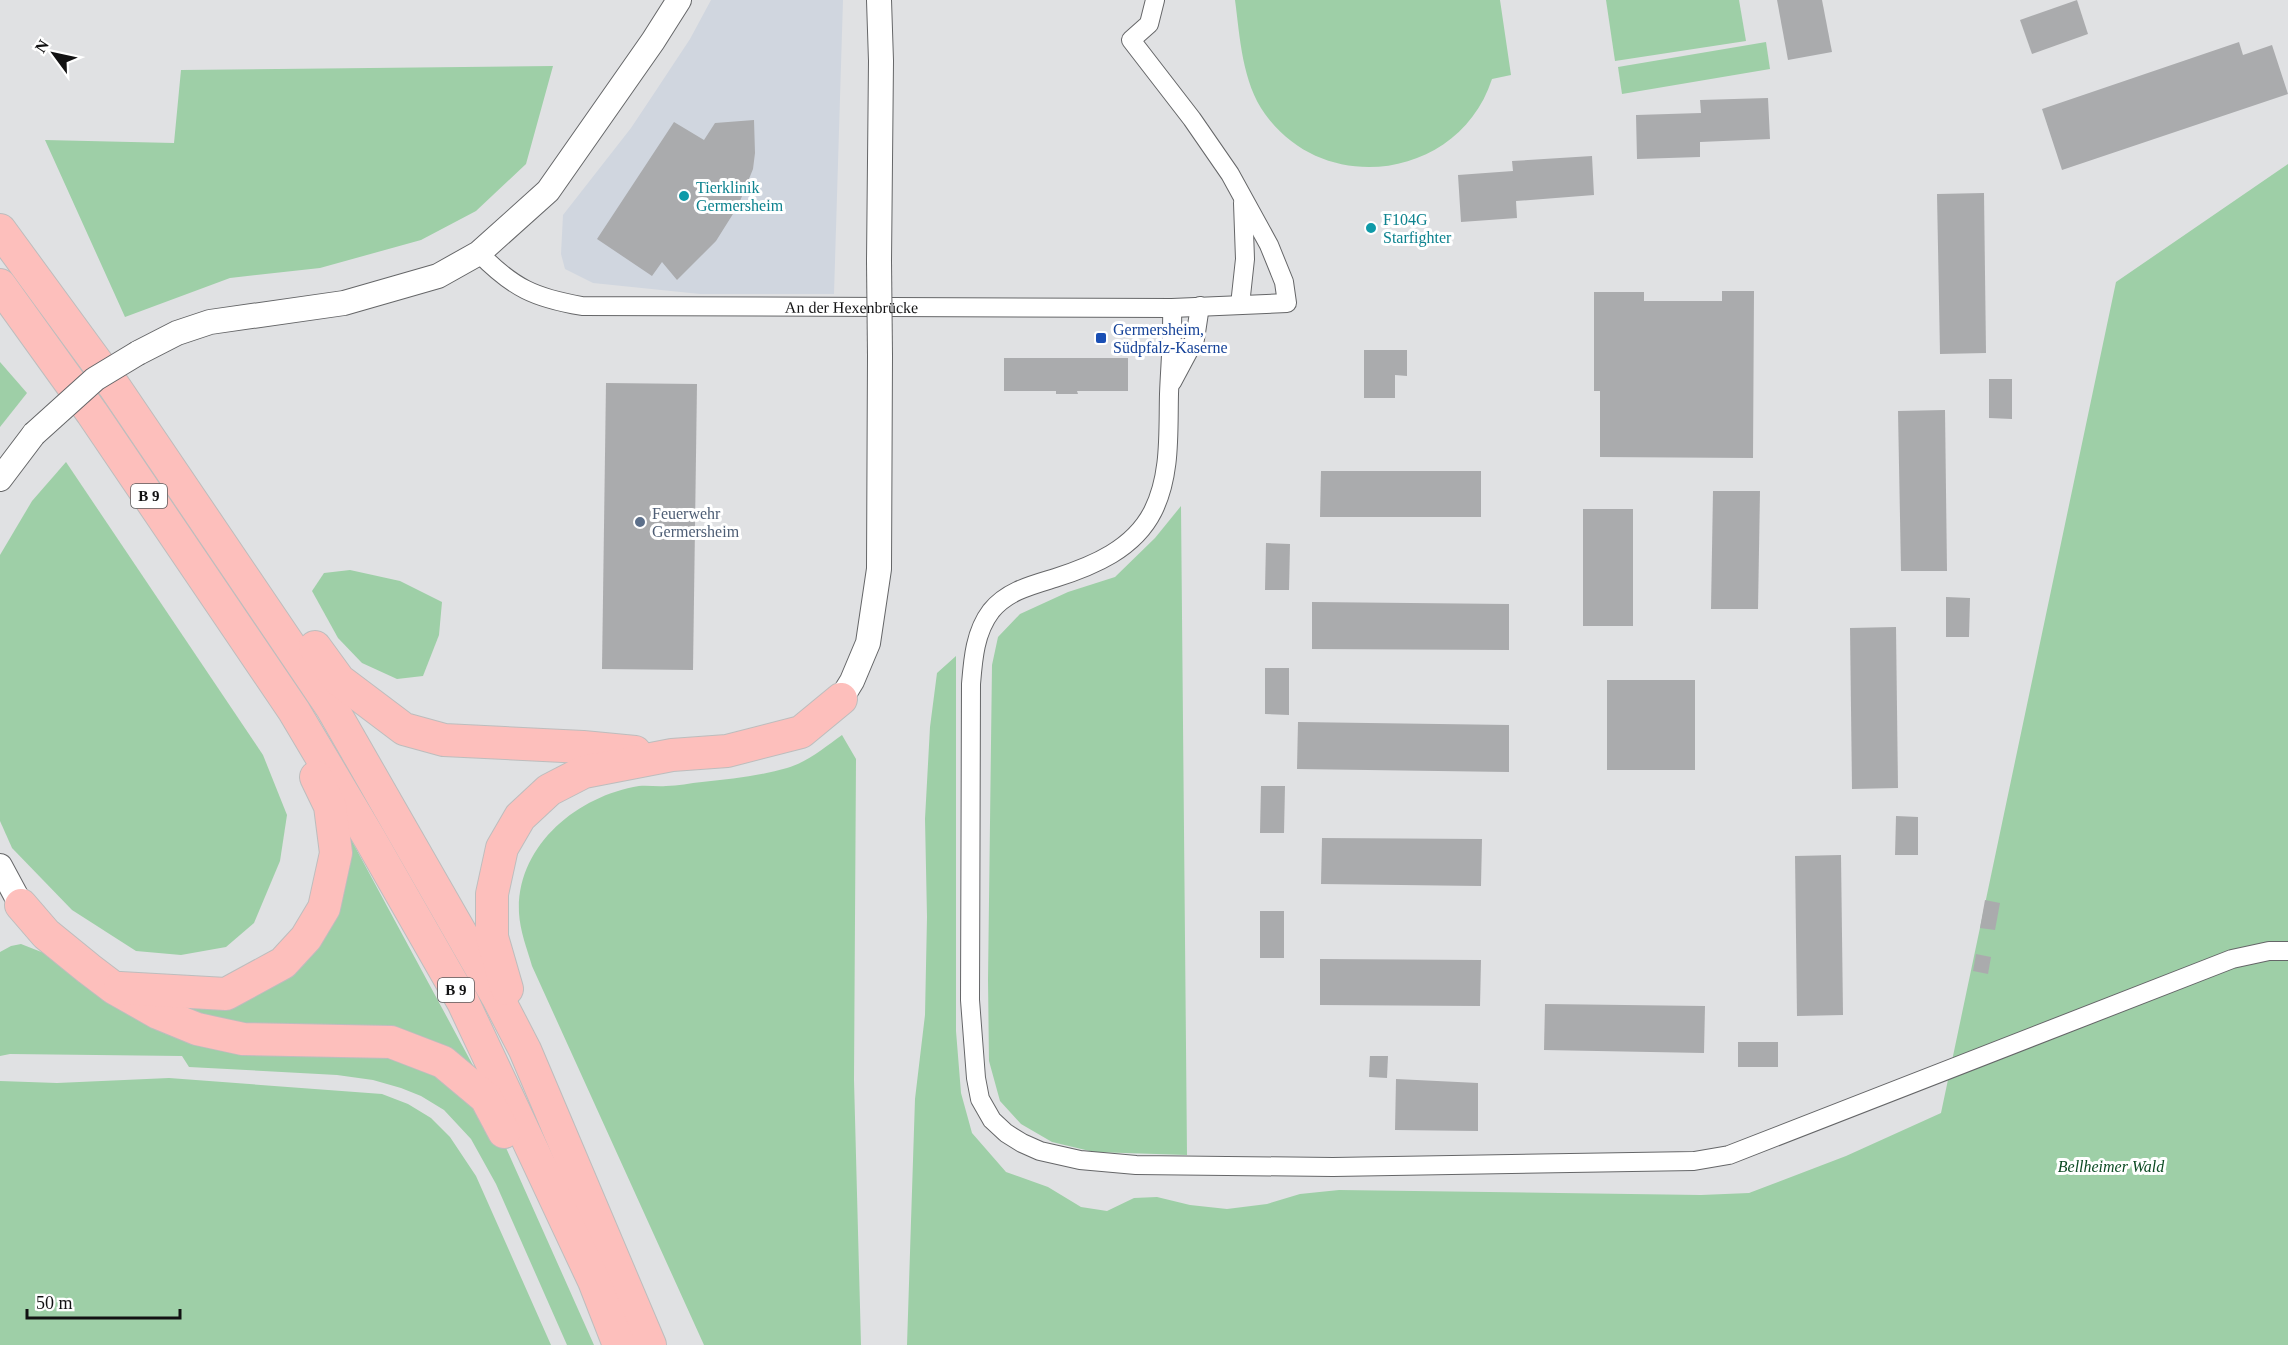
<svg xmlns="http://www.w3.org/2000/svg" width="2288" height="1345" font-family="Georgia,serif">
  <rect width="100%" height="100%" fill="#e0e1e3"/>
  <polygon fill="#d0d6df" points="711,0 843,0 834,294 700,294 593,283 565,269 561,254 563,215 631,128 655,92 690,39"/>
  <g fill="#9ecfa7">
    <path d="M1235,0h265l11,75 -19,4c-32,99 -166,120 -227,35 -23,-32 -25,-77 -30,-114z"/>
    <polygon points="1606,0 1739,0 1746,41 1615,61"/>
    <polygon points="1766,42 1770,69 1622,94 1618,67"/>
    <polygon points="553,66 526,164 476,211 421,240 320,268 230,278 125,317 45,140 174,143 181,70"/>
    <polygon points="2288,164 2288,1345 907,1345 915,1099 925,1015 927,917 925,819 930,727 937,673 956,656 956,1031 961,1093 972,1133 1006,1172 1048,1187 1081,1207 1107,1211 1134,1198 1157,1197 1190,1205 1227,1209 1267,1204 1300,1194 1339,1190 1701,1195 1749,1193 1846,1156 1941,1113 2116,282"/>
    <polygon points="0,362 27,393 0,427"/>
    <polygon points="66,462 263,755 287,815 280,861 254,923 226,947 181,955 136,951 72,910 12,848 0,821 0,555 32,501"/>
    <polygon points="1181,506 1187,1155 1094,1152 1052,1142 1021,1124 1000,1101 989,1061 988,980 992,665 998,637 1020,614 1068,592 1115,577 1155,538"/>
    <polygon points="350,570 400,581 442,602 439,635 423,676 397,679 362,663 338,638 312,591 324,573"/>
    <path d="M842,735l14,24 -2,321 7,265h-157l-172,-379c-5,-17 -12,-35 -13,-53 -3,-67 58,-117 120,-127 9,-1 18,1 27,0 12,0 24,-3 36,-4 29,-3 57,-6 85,-14 21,-6 38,-21 55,-33z"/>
    <polygon points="347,832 476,1071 257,1032 173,1006 205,1008 274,981"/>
    <polygon points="21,944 49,955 113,1004 325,1048 421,1061 495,1123 594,1345 567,1345 496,1184 471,1139 444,1110 421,1096 401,1088 373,1080 337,1075 189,1067 182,1056 10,1054 0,1056 0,952 11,946"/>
    <polygon points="169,1078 382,1094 408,1104 431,1118 450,1137 476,1176 551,1345 0,1345 0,1081 57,1083"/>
  </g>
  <g fill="#aaabad">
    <polygon points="1777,0 1822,0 1832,52 1788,60"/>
    <polygon points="2077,0 2088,34 2032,54 2020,20"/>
    <polygon points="2239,42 2243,55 2272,45 2288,94 2062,170 2042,109"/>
    <polygon points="1768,98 1770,139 1700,142 1700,157 1637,159 1636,115 1701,113 1700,100"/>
    <polygon points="754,120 755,153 753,169 738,206 716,241 677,280 662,262 652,276 597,239 674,122 704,140 715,123"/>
    <polygon points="1592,156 1594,195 1516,201 1517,218 1461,222 1458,175 1513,171 1512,161"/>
    <polygon points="1984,193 1986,353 1940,354 1937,194"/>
    <polygon points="1722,291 1754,291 1753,458 1600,457 1600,391 1594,391 1594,292 1644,292 1644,301 1722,301"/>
    <polygon points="1364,350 1407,350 1407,376 1395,375 1395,398 1364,398"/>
    <polygon points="1004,358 1128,358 1128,391 1077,391 1078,394 1056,394 1056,391 1004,391"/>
    <polygon points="1989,379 2012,379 2012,419 1989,418"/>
    <polygon points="606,383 697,384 693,670 602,669"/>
    <polygon points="1945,410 1947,571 1901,571 1898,411"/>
    <polygon points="1321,471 1481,471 1481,517 1320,517"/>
    <polygon points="1713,491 1760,491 1758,609 1711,609"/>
    <rect x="1583" y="509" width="50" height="117"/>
    <polygon points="1266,543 1290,544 1289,590 1265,590"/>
    <polygon points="1946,597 1970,598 1969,637 1946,637"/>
    <polygon points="1312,602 1509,604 1509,650 1312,649"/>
    <polygon points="1896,627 1898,788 1852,789 1850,628"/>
    <polygon points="1265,668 1289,668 1289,715 1265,714"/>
    <rect x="1607" y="680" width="88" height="90"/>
    <polygon points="1298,722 1509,725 1509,772 1297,769"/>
    <polygon points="1261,786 1285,786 1284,833 1260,833"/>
    <polygon points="1896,816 1918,817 1918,855 1895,855"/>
    <polygon points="1322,838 1482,839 1481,886 1321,884"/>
    <polygon points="1841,855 1843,1015 1797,1016 1795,856"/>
    <polygon points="1985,900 2000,903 1995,930 1980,928"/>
    <rect x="1260" y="911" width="24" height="47"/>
    <polygon points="1976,954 1991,957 1988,974 1973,971"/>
    <polygon points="1320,959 1481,960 1480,1006 1320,1005"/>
    <polygon points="1545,1004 1705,1006 1704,1053 1544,1050"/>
    <rect x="1738" y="1042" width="40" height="25"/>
    <polygon points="1370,1056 1388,1056 1387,1078 1369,1077"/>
    <polygon points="1396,1079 1478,1083 1478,1131 1395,1130"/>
  </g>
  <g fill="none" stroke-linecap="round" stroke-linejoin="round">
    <defs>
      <g id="street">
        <path id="s1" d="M479,253c34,35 56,45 103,53l590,2 115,-5 -3,-21 -15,-37 -39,-71 -38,-55 -61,-79 18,-16 6,-24"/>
        <polyline points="1240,305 1245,259 1243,203"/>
        <path d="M1172,308c1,29 -2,58 -3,86 -1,39 2,81 -16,117 -19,38 -60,55 -98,67 -23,7 -48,13 -64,33 -16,21 -18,48 -20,73l-1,316 6,78 4,21 12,21 14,13 16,10 18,8 40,9 56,5 197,2 361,-6 35,-6 503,-196 37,-8h19"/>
        <polyline points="1172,382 1195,339 1200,306"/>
      </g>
      <g id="secondary">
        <polyline points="879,0 881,61 879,261"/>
        <polyline points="138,353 177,333 210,322 344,303 438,276 479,253 548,191 653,41 679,0"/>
        <polyline points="0,479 34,434"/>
        <polyline points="841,699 852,681 868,643 879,569 880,356"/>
        <polyline points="0,866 21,905"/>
      </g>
      <g id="highway">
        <polyline points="0,230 114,386 332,708 497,996 525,1050 650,1345"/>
        <polyline points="0,285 92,413 294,711 370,839 463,1002 594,1281 619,1345"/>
        <polyline points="315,647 339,680 404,729 444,740 583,747 635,752"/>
        <polyline points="21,905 46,934 89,969 114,988 158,1013 197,1029 243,1039 391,1042 443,1062 486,1098 504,1132"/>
        <polyline points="120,988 226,994 283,963 306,938 324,908 336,853 330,806 316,777"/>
        <polyline points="507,989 492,937 492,894 502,848 520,817 549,790 584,772 672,755 727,751 801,732 841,699"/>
      </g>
    </defs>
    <use href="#street" stroke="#656668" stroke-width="20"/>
    <use href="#secondary" stroke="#656668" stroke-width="26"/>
    <use href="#highway" stroke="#bdbdbd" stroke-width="34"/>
    <use href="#street" stroke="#fff" stroke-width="18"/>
    <use href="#secondary" stroke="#fff" stroke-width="24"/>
    <use href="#highway" stroke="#fdbfbc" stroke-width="32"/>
    <defs>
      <g id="secondary-bridge">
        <polyline points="879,261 880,356"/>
        <polyline points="34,434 95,379 138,353"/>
      </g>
    </defs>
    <use href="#secondary-bridge" stroke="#656668" stroke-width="26" stroke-linecap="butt"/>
    <use href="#secondary-bridge" stroke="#fff" stroke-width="24"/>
  </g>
  <g fill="#0f9aa8" stroke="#fff" stroke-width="2">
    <circle cx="684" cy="196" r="6"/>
    <circle cx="1371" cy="228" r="6"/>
  </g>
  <rect fill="#1a4fb4" stroke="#fff" stroke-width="2" x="1095" y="332" width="12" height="12" rx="3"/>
  <circle fill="#5c6f8a" stroke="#fff" stroke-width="2" cx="640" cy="522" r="6"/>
  <g text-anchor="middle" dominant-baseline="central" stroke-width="6" stroke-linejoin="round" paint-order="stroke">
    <g fill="#fff" stroke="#59595a" stroke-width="1.5">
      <rect x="131" y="484" width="36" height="24" rx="4.5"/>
      <rect x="438" y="978" width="36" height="24" rx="4.5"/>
    </g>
    <g font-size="15" font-weight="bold" fill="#121213">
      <text x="149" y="496">B 9</text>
      <text x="456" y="990">B 9</text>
    </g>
    <g font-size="16" fill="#0d838f" stroke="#fff" text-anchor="start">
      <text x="696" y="187">Tierklinik<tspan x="696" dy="18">Germersheim</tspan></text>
      <text x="1383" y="219">F104G<tspan x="1383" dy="18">Starfighter</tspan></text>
    </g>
    <g font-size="16" fill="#121213" stroke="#fff">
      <text stroke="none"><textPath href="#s1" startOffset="388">An der Hexenbrücke</textPath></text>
    </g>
    <g font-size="16" fill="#164399" stroke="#fff" text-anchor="start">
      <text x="1113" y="329">Germersheim,<tspan x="1113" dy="18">Südpfalz-Kaserne</tspan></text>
    </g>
    <g font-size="16" fill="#4e5e75" stroke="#fff" text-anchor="start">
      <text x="652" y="513">Feuerwehr<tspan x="652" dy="18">Germersheim</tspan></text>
    </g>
    <g font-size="16" font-style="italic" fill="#0c4b23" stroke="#fff">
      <text x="2111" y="1166">Bellheimer Wald</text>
    </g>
  </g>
  <g transform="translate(54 54) rotate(303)" stroke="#ffffff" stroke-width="4.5" paint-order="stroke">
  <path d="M0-4.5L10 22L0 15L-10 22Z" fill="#121213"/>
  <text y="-9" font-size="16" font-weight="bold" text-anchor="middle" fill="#121213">N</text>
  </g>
  <path d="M27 1309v9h153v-9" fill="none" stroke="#121213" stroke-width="3"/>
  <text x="36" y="1309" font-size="18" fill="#121213" stroke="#ffffff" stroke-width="4.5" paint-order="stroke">50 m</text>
</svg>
